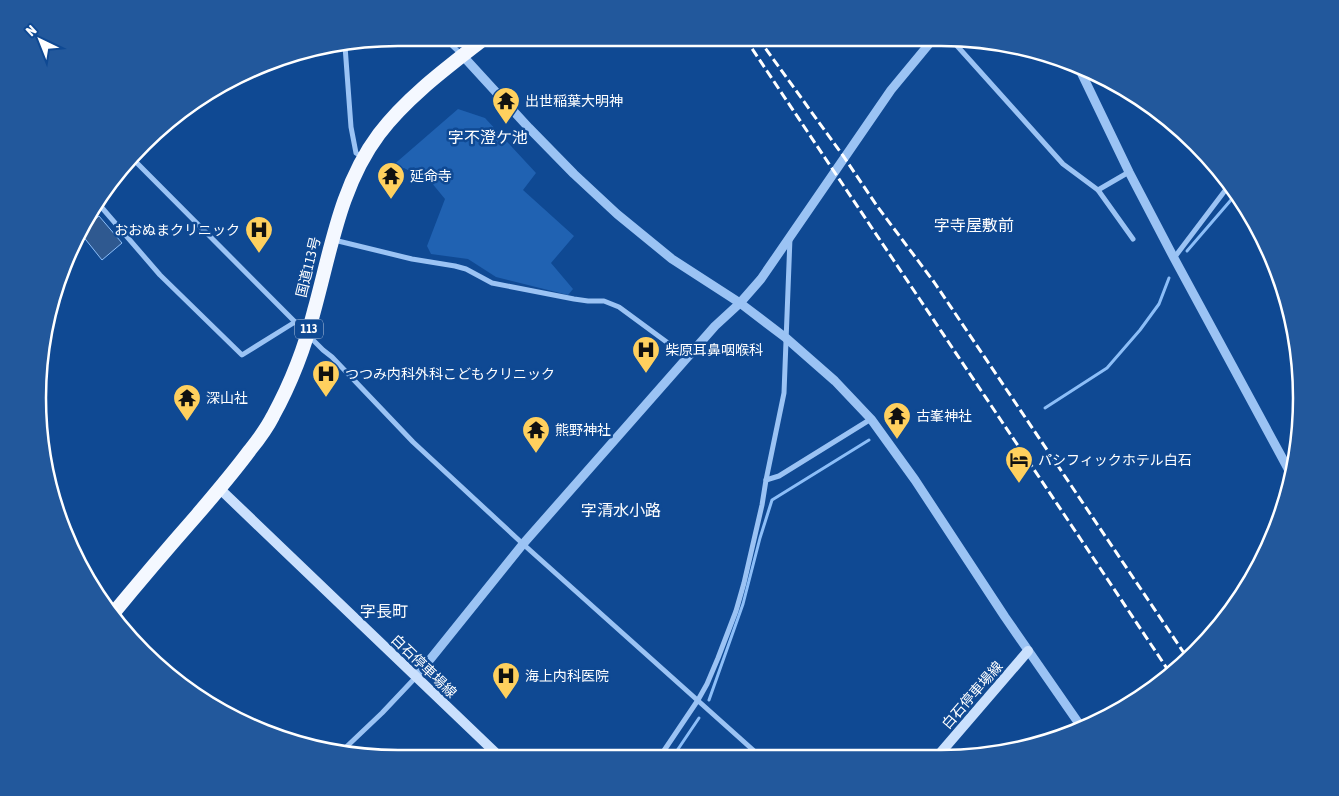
<svg xmlns="http://www.w3.org/2000/svg" width="1339" height="796" font-family="'Asap Condensed','Noto Sans JP',sans-serif">
  <rect width="100%" height="100%" fill="#0f4993"/>
  <polygon fill="#2062b2" points="458,109 485,118 536,173 523,190 574,236 551,263 573,289 568,295 496,277 468,259 431,254 427,246 445,199 431,182 404,168 396,171 391,167"/>
  <polygon fill="#2f5990" stroke="#8cbef8" points="99,216 122,243 102,260 82,235 84,229"/>
  <g fill="none" stroke-linecap="round" stroke-linejoin="round">
    <g stroke="#8cbef8" stroke-width="3">
      <polyline points="1187,251 1237,193"/>
      <polyline points="1045,408 1107,368 1140,330 1159,304 1169,278"/>
      <polyline points="709,700 743,604 760,538 772,500 869,440"/>
      <polyline points="672,758 699,718"/>
    </g>
    <g stroke="#9bc3f4" stroke-width="5">
      <polyline points="444,38 462,55"/>
      <polyline points="950,38 1063,164 1098,190 1133,239"/>
      <polyline points="345,46 351,127 356,153 362,157"/>
      <polyline points="134,160 308,335 323,350 332,357 413,442 523,544 762,758"/>
      <polyline points="1098,190 1129,172"/>
      <polyline points="97,202 160,275 242,355 295,322"/>
      <polyline points="334,240 412,259 455,266 466,269 492,283 574,299 588,301 604,301 619,307 687,357"/>
      <polyline points="1174,258 1230,184"/>
      <polyline points="766,480 779,476 871,419"/>
      <polyline points="342,751 382,713 416,677"/>
      <polyline points="659,758 698,700 707,684 718,658 736,611 744,583 762,505 766,480 784,393 790,238"/>
    </g>
    <g stroke="#9bc3f4" stroke-width="9">
      <polyline points="462,55 529,128 574,174 617,214 672,259 740,303 786,338 835,381 871,419 915,480 1005,617 1082,728"/>
      <polyline points="1079,68 1129,172 1174,258 1292,476"/>
      <polyline points="416,677 523,544 715,326 740,303 761,279 891,90 934,38"/>
    </g>
    <g stroke="#cae0fd" stroke-width="10">
      <polyline points="220,489 501,758"/>
      <polyline points="936,758 1028,651"/>
    </g>
    <path stroke="#f4f8ff" stroke-width="14" d="M111,616c28,-34 57,-68 86,-101 18,-21 36,-42 53,-65 8,-10 17,-22 23,-34 18,-33 32,-69 41,-105 17,-61 26,-125 65,-177 28,-37 69,-67 106,-96"/>
    <g stroke="#fff" stroke-width="3" stroke-dasharray="9 4" stroke-linecap="butt">
      <path d="M745,38c141,212 284,423 425,635"/>
      <polyline points="758,38 844,157 877,206 934,282 1188,659"/>
    </g>
  </g>
  <defs>
    <symbol id="temple-pin" viewBox="-11 -11 22 30"><path d="M0 17L-7.5 6A9.5 9.5 0 1 1 7.5 6Z" fill="#ffd05e" stroke="#0f4993"/><path d="M0-6L5-2H3V0L6.5 2.5H4V6H1.5V3h-3V6H-4V2.5H-6.5L-3 0V-2H-5Z" fill="#111"/></symbol>
    <symbol id="hospital-pin" viewBox="-11 -11 22 30"><path d="M0 17L-7.5 6A9.5 9.5 0 1 1 7.5 6Z" fill="#ffd05e" stroke="#0f4993"/><path d="M-5-5h3v3.5h4V-5h3V5h-3V1.5h-4V5h-3Z" fill="#111"/></symbol>
    <symbol id="hotel-pin" viewBox="-11 -11 22 30"><path d="M0 17L-7.5 6A9.5 9.5 0 1 1 7.5 6Z" fill="#ffd05e" stroke="#0f4993"/><path d="M-6-4.5h1.5V1H6V5H4.5V3h-9V5H-6ZM-4 0a1.8 1.8 0 1 1 3.6 0ZM.5 0V-2.5h3Q6-2.5 6 0Z" fill="#111"/></symbol>
  </defs>
  <g fill-rule="evenodd">
    <use href="#temple-pin" x="490" y="85" width="32" height="43"/>
    <use href="#temple-pin" x="375" y="160" width="32" height="43"/>
    <use href="#hospital-pin" x="243" y="214" width="32" height="43"/>
    <use href="#hospital-pin" x="630" y="334" width="32" height="43"/>
    <use href="#hospital-pin" x="310" y="358" width="32" height="43"/>
    <use href="#temple-pin" x="171" y="382" width="32" height="43"/>
    <use href="#temple-pin" x="881" y="400" width="32" height="43"/>
    <use href="#temple-pin" x="520" y="414" width="32" height="43"/>
    <use href="#hotel-pin" x="1003" y="444" width="32" height="43"/>
    <use href="#hospital-pin" x="490" y="660" width="32" height="43"/>
  </g>
  <g text-anchor="middle" dominant-baseline="central" stroke-width="5" stroke-linejoin="round" paint-order="stroke">
    <rect fill="#0f4993" stroke="#b7c8df" stroke-width="1" x="295" y="319.5" width="28" height="19" rx="4"/>
    <g font-size="12" font-weight="bold" fill="#fff">
      <text x="309" y="329">113</text>
    </g>
    <g font-size="14" fill="#fff" stroke="#0f4993" text-anchor="start">
      <text x="525" y="101">出世稲葉大明神</text>
      <text x="410" y="176">延命寺</text>
      <text x="240" y="230" text-anchor="end">おおぬまクリニック</text>
      <text x="665" y="350">柴原耳鼻咽喉科</text>
      <text x="345" y="374">つつみ内科外科こどもクリニック</text>
      <text x="206" y="398">深山社</text>
      <text x="916" y="416">古峯神社</text>
      <text x="555" y="430">熊野神社</text>
      <text x="1038" y="460">パシフィックホテル白石</text>
      <text x="525" y="676">海上内科医院</text>
    </g>
    <g font-size="14" fill="#fff" stroke="#0f4993">
      <text transform="translate(308 267) rotate(-76)">国道113号</text>
      <text transform="translate(424 666) rotate(44)">白石停車場線</text>
      <text transform="translate(972 695) rotate(-49)">白石停車場線</text>
    </g>
    <g font-size="16" fill="#fff" stroke="#0f4993">
      <text x="488" y="137">字不澄ケ池</text>
      <text x="974" y="225">字寺屋敷前</text>
      <text x="621" y="510">字清水小路</text>
      <text x="384" y="611">字長町</text>
    </g>
  </g>
  <path d="M0 0H1339V796H0ZM398 46H941A352 352 0 0 1 1293 398V398A352 352 0 0 1 941 750H398A352 352 0 0 1 46 398V398A352 352 0 0 1 398 46Z" fill="#22589c" fill-rule="evenodd"/>
  <path fill="none" stroke="#fff" stroke-width="2.5" d="M398 46H941A352 352 0 0 1 1293 398V398A352 352 0 0 1 941 750H398A352 352 0 0 1 46 398V398A352 352 0 0 1 398 46Z"/>
  <g transform="translate(40 40) rotate(317)" stroke="#0f4993" stroke-width="4" paint-order="stroke">
  <path d="M0-4L9 19L0 12L-9 19Z" fill="#ffffff"/>
  <text y="-8" font-size="14" font-weight="bold" text-anchor="middle" fill="#ffffff">N</text>
  </g>
</svg>
